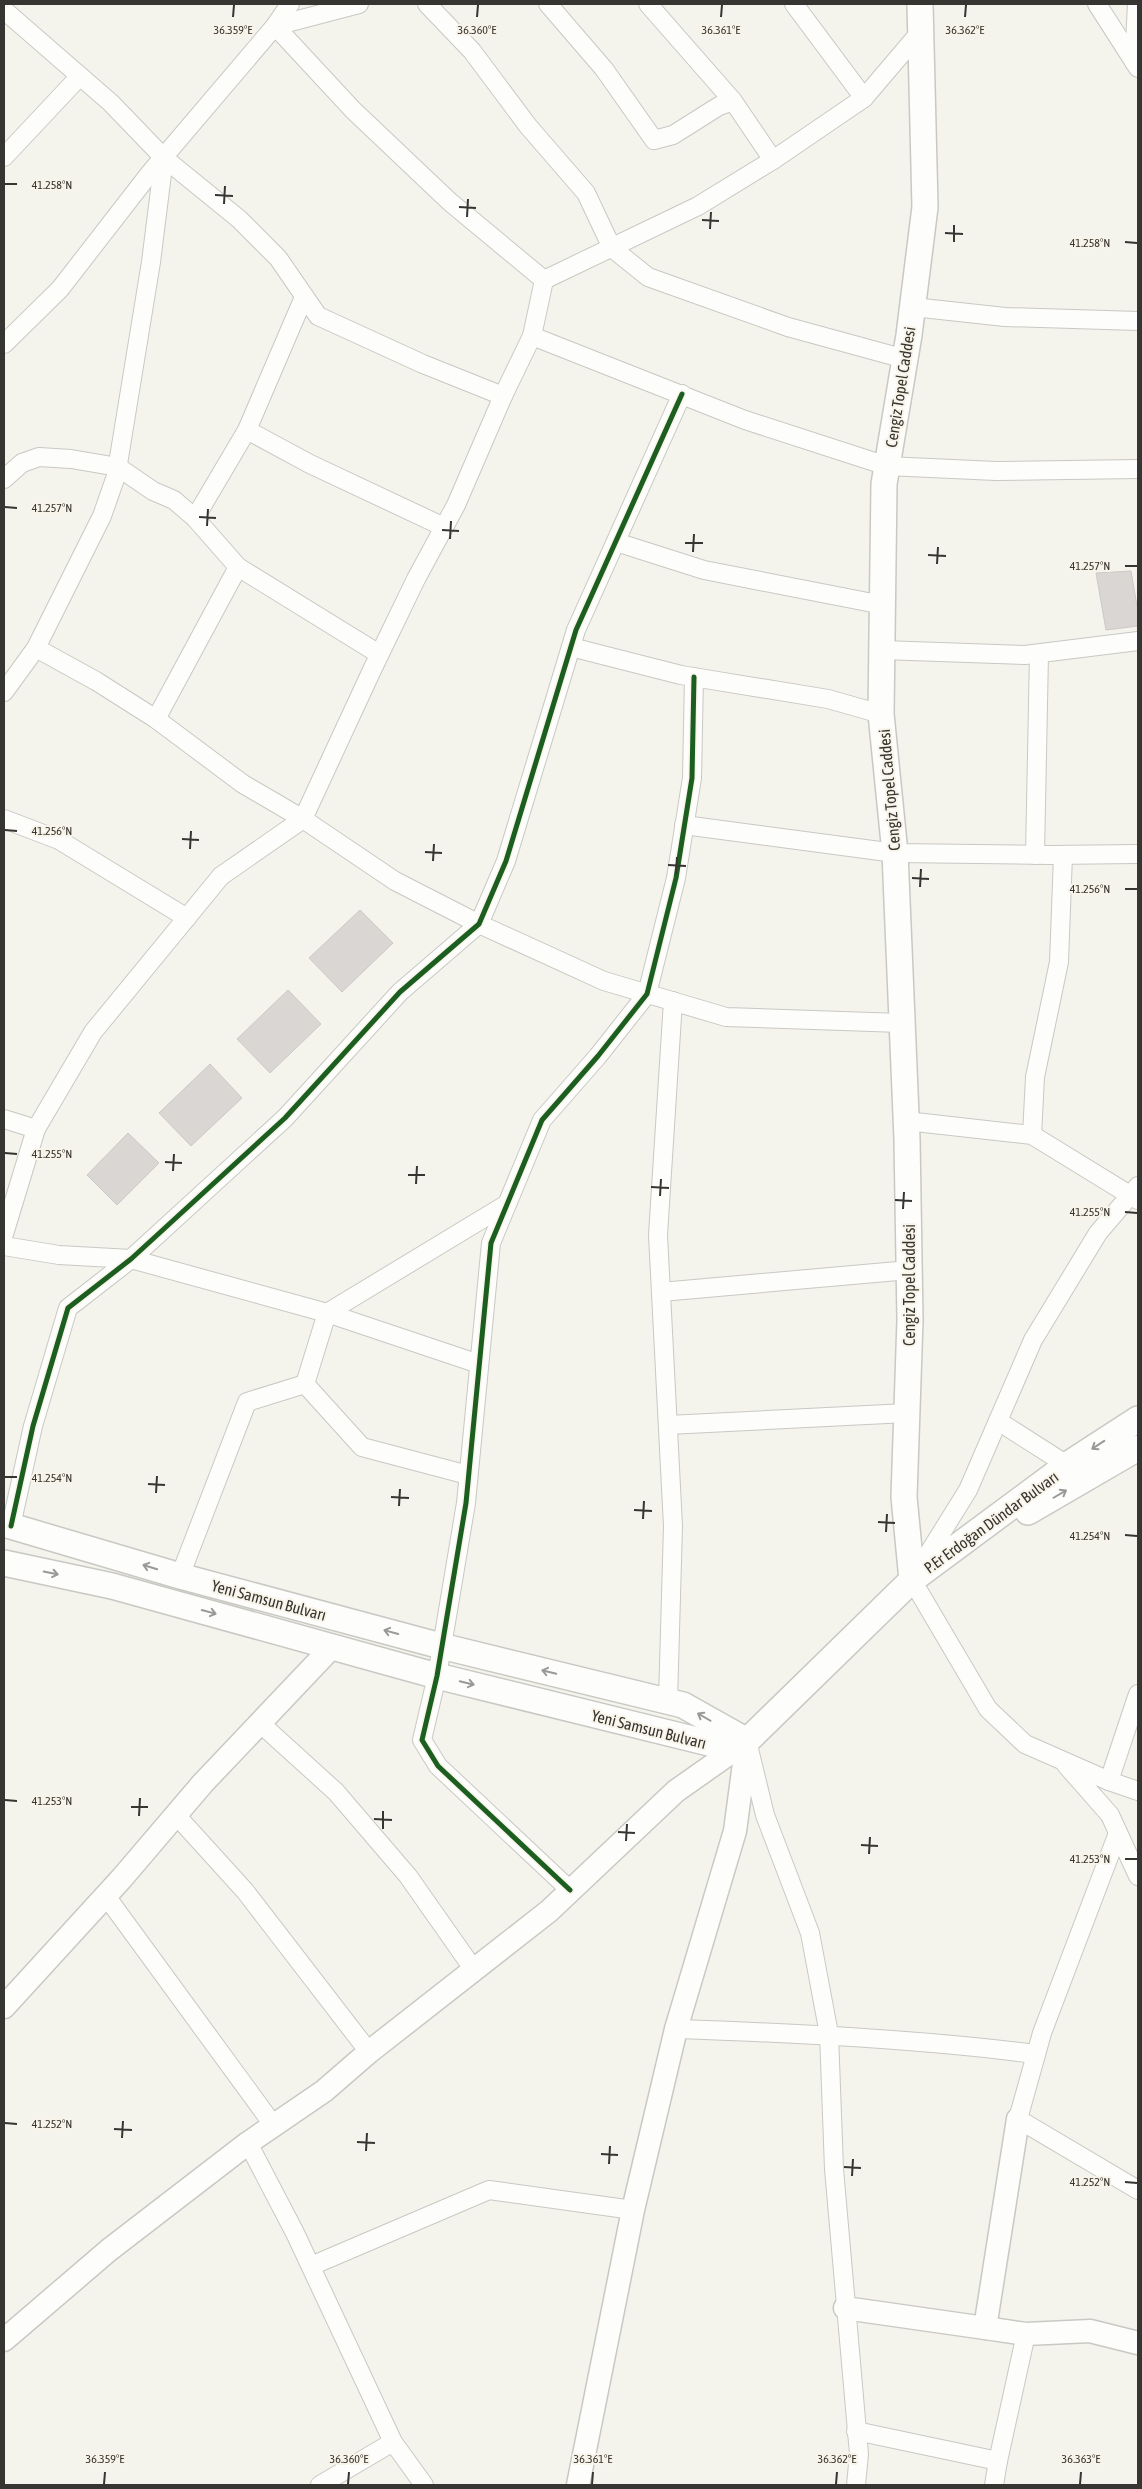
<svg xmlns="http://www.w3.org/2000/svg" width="1142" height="2489" font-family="'Asap Condensed',sans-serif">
  <rect width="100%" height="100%" fill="#f4f3ec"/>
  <g fill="#d9d6d4" stroke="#ccc9c7">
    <polygon points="1131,571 1138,612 1138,626 1106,630 1096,573"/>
    <polygon points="360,910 393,943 342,992 309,958"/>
    <polygon points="288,990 321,1024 270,1073 237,1039"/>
    <polygon points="210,1064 242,1098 191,1146 159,1113"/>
    <polygon points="128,1133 159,1163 117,1205 87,1175"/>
  </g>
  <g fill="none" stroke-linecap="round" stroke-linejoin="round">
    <defs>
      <g id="minor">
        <polyline points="359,4 275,26 353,110 450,202 544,280 698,206 773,160 864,98"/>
        <polyline points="427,4 472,51 528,126 586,193 612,248 648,277 788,327 905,359"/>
        <polyline points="548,4 604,69 654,140 673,135 719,106 733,101 773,160"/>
        <polyline points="648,4 733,101"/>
        <polyline points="794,4 864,98 921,31"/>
        <polyline points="1097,4 1138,68"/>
        <polyline points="4,10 111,103 164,158 239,219 278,258 318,316 423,364 503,396"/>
        <polyline points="1134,62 1137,4"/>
        <polyline points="4,157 80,76"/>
        <polyline points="913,307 1005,317 1138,321"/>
        <polyline points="532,336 745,420 887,466 996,471 1138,469"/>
        <polyline points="4,344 60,289 150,173 275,26 290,4"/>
        <polyline points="247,430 310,464 444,527"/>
        <polyline points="4,479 22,463 39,457 71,459 118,467 153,491 174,500 195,518 238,567 379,654"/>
        <polyline points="195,518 247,430 304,297"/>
        <polyline points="616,542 704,570 883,605"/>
        <polyline points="571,647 681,675 828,699 881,714"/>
        <polyline points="36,648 96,681 156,719 243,784 303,819 395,881 479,924 604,981 726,1017 901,1023"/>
        <polyline points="882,650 1025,655 1138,641"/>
        <polyline points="4,692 36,648 102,516 116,476 151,262 164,158"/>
        <polyline points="156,719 238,567"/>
        <polyline points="4,819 59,840 187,918"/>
        <polyline points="684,825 895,853 1050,855 1138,854"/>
        <polyline points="1035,855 1039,654"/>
        <polyline points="4,1119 36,1129"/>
        <polyline points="906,1121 1032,1135 1138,1200"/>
        <polyline points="1032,1135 1035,1077 1059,962 1063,855"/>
        <polyline points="1138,1186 1098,1233 1033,1340 968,1490 912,1580 988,1709 1025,1744 1109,1781 1138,1791"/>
        <polyline points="4,1234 36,1129 93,1032 221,876 303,819 372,670 416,579 456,505 503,396 532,336 544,280"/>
        <polyline points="4,1246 59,1255 131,1259 327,1313 479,1364"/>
        <polyline points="661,1292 909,1270"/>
        <polyline points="998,1421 1067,1465"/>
        <polyline points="668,1425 907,1413"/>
        <polyline points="468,1475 362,1447 305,1384 327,1313 507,1204"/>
        <polyline points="11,1526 33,1426 68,1308 131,1259 285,1118 400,992 479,924 506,861 576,630 682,394"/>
        <polyline points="180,1576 247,1402 305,1384"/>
        <polyline points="668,1701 673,1526 658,1235 673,1001"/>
        <polyline points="261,1724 336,1792 408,1876 474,1970"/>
        <polyline points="749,1749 765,1815 810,1933 829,2034 834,2169 859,2454 856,2485"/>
        <polyline points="1066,1765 1110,1815 1138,1876"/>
        <polyline points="1109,1781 1138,1694"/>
        <polyline points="176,1815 245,1891 369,2052"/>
        <polyline points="1118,1833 1042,2033 1018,2119 1138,2190"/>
        <polyline points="570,1890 438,1766 422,1740 437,1676 466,1503 491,1243 542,1120 598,1056 647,994 676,878 692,778 694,677"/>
        <polyline points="106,1896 274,2126"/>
        <path d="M676,2029c121,4 240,10 360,25"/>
        <polyline points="248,2143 295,2233 393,2442 424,2485"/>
        <polyline points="311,2266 489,2190 633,2210"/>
        <polyline points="856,2431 998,2461"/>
        <polyline points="320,2485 393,2442"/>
        <polyline points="994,2485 998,2461 1026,2334"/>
      </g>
      <g id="tertiary">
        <polyline points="4,2007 122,1878 203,1783 333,1646"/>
        <polyline points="845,2308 985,2328 1018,2119"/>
        <polyline points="985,2328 1026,2334 1090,2331 1138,2343"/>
        <polyline points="4,2340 109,2250 248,2143 324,2091 369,2052 549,1911 676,1791 747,1741"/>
        <polyline points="578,2485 633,2210 676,2029 735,1831 747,1741"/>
      </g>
      <g id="secondary">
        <polyline points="1028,1512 1138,1448"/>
        <polyline points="4,1524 180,1576 441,1646 683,1705 747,1741"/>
        <polyline points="4,1563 112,1586 437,1676 717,1745 747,1741"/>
        <polyline points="912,1580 904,1497 910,1320 907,1139 895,853 881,714 884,484 909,335 925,207 920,4"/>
        <polyline points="747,1741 912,1580 1067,1465 1138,1419"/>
      </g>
    </defs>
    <use href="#minor" stroke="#c9c8c3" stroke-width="20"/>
    <use href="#tertiary" stroke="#c9c8c3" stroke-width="25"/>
    <use href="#secondary" stroke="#c9c8c3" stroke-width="28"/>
    <use href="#minor" stroke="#fdfdfc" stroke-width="18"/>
    <use href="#tertiary" stroke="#fdfdfc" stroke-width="22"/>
    <use href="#secondary" stroke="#fdfdfc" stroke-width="25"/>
    <defs>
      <g id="cycleway">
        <polyline points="11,1526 33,1426 68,1308 131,1259 285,1118 400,992 479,924 506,861 576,630 682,394"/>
        <polyline points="570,1890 438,1766 422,1740 437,1676 466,1503 491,1243 542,1120 598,1056 647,994 676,878 692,778 694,677"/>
      </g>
    </defs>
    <use href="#cycleway" stroke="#f8f4e9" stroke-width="8"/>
    <use href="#cycleway" stroke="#1b5e20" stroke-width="5"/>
  </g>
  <defs><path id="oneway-shaft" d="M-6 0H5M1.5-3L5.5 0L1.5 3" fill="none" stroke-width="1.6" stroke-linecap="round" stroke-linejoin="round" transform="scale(1.25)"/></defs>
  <g stroke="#9a9996">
    <use href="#oneway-shaft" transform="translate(1098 1445) rotate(147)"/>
    <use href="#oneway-shaft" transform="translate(1060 1494) rotate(-30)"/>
    <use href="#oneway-shaft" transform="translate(150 1567) rotate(-163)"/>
    <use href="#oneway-shaft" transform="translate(51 1573) rotate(12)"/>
    <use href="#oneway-shaft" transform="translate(209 1612) rotate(15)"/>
    <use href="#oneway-shaft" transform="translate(391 1632) rotate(-165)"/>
    <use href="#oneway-shaft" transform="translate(549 1672) rotate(-166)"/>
    <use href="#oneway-shaft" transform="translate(467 1683) rotate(14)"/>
    <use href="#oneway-shaft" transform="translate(704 1717) rotate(-150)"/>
  </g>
  <path fill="none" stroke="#373531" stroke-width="2" d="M233,17l1,-12M477,17l1,-12M721,17l1,-12M965,17l1,-12M5,184h12M215,195l18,1M224,204l1,-18M459,207l17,1M467,217l1,-18M702,220l17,1M710,229l1,-17M945,233l18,1M954,242v-17M1125,242l12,1M5,507l12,1M199,517l17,1M207,526l1,-17M442,530l17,1M450,539l1,-18M685,543h18M693,552l1,-18M928,555l18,1M937,564l1,-17M1125,566h12M5,830l12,1M182,839l17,1M190,849l1,-18M425,852l17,1M433,861l1,-17M668,865l18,1M676,874l1,-17M912,878l17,1M920,887l1,-18M1125,889h12M5,1153l12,1M165,1162l17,1M173,1171l1,-17M408,1175h17M416,1184l1,-18M651,1187l18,1M660,1196l1,-17M895,1200l17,1M903,1209l1,-17M1125,1212l12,1M5,1477h12M148,1484l17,1M156,1493l1,-17M391,1497l18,1M399,1506l1,-17M634,1510l18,1M643,1519l1,-18M878,1522l17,1M886,1532l1,-18M1125,1535l12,1M5,1800l12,1M131,1807h17M139,1816l1,-18M374,1819l18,1M383,1829v-18M618,1832l17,1M626,1841l1,-17M861,1845l17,1M869,1854l1,-17M1125,1859h12M5,2123l12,1M114,2129l18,1M122,2138l1,-17M357,2142l18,1M366,2151l1,-18M601,2154l17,1M609,2164l1,-18M844,2167l17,1M852,2176l1,-17M1125,2182l12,1M104,2484l1,-12M348,2484l1,-12M592,2484l1,-12M836,2484l1,-12M1080,2484l1,-12"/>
  <g text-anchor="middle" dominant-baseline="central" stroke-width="4" stroke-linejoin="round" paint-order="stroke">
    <g font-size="16" fill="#373531" stroke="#f8f4e9">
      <text transform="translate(900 387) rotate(-81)">Cengiz Topel Caddesi</text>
      <text transform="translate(889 790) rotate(-95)">Cengiz Topel Caddesi</text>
      <text transform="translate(909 1285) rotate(-90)">Cengiz Topel Caddesi</text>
      <text transform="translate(991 1522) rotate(-36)">P.Er Erdoğan Dündar Bulvarı</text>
      <text transform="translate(269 1600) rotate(15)">Yeni Samsun Bulvarı</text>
      <text transform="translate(649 1729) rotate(14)">Yeni Samsun Bulvarı</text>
    </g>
  </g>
  <g font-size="12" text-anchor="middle" fill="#373531" stroke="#f8f4e9" stroke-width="4" stroke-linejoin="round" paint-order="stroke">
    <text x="233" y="34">36.359°E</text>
    <text x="477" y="34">36.360°E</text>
    <text x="721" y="34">36.361°E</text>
    <text x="965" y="34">36.362°E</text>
    <text x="52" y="189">41.258°N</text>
    <text x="1090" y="247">41.258°N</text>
    <text x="52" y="512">41.257°N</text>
    <text x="1090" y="570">41.257°N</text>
    <text x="52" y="835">41.256°N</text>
    <text x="1090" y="893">41.256°N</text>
    <text x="52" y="1158">41.255°N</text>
    <text x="1090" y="1216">41.255°N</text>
    <text x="52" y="1482">41.254°N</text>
    <text x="1090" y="1540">41.254°N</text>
    <text x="52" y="1805">41.253°N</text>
    <text x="1090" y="1863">41.253°N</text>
    <text x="52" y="2128">41.252°N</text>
    <text x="1090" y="2186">41.252°N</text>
    <text x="105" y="2463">36.359°E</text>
    <text x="349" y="2463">36.360°E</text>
    <text x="593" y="2463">36.361°E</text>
    <text x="837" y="2463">36.362°E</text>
    <text x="1081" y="2463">36.363°E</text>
  </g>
  <rect width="1142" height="2489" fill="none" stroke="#373531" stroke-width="10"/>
</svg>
